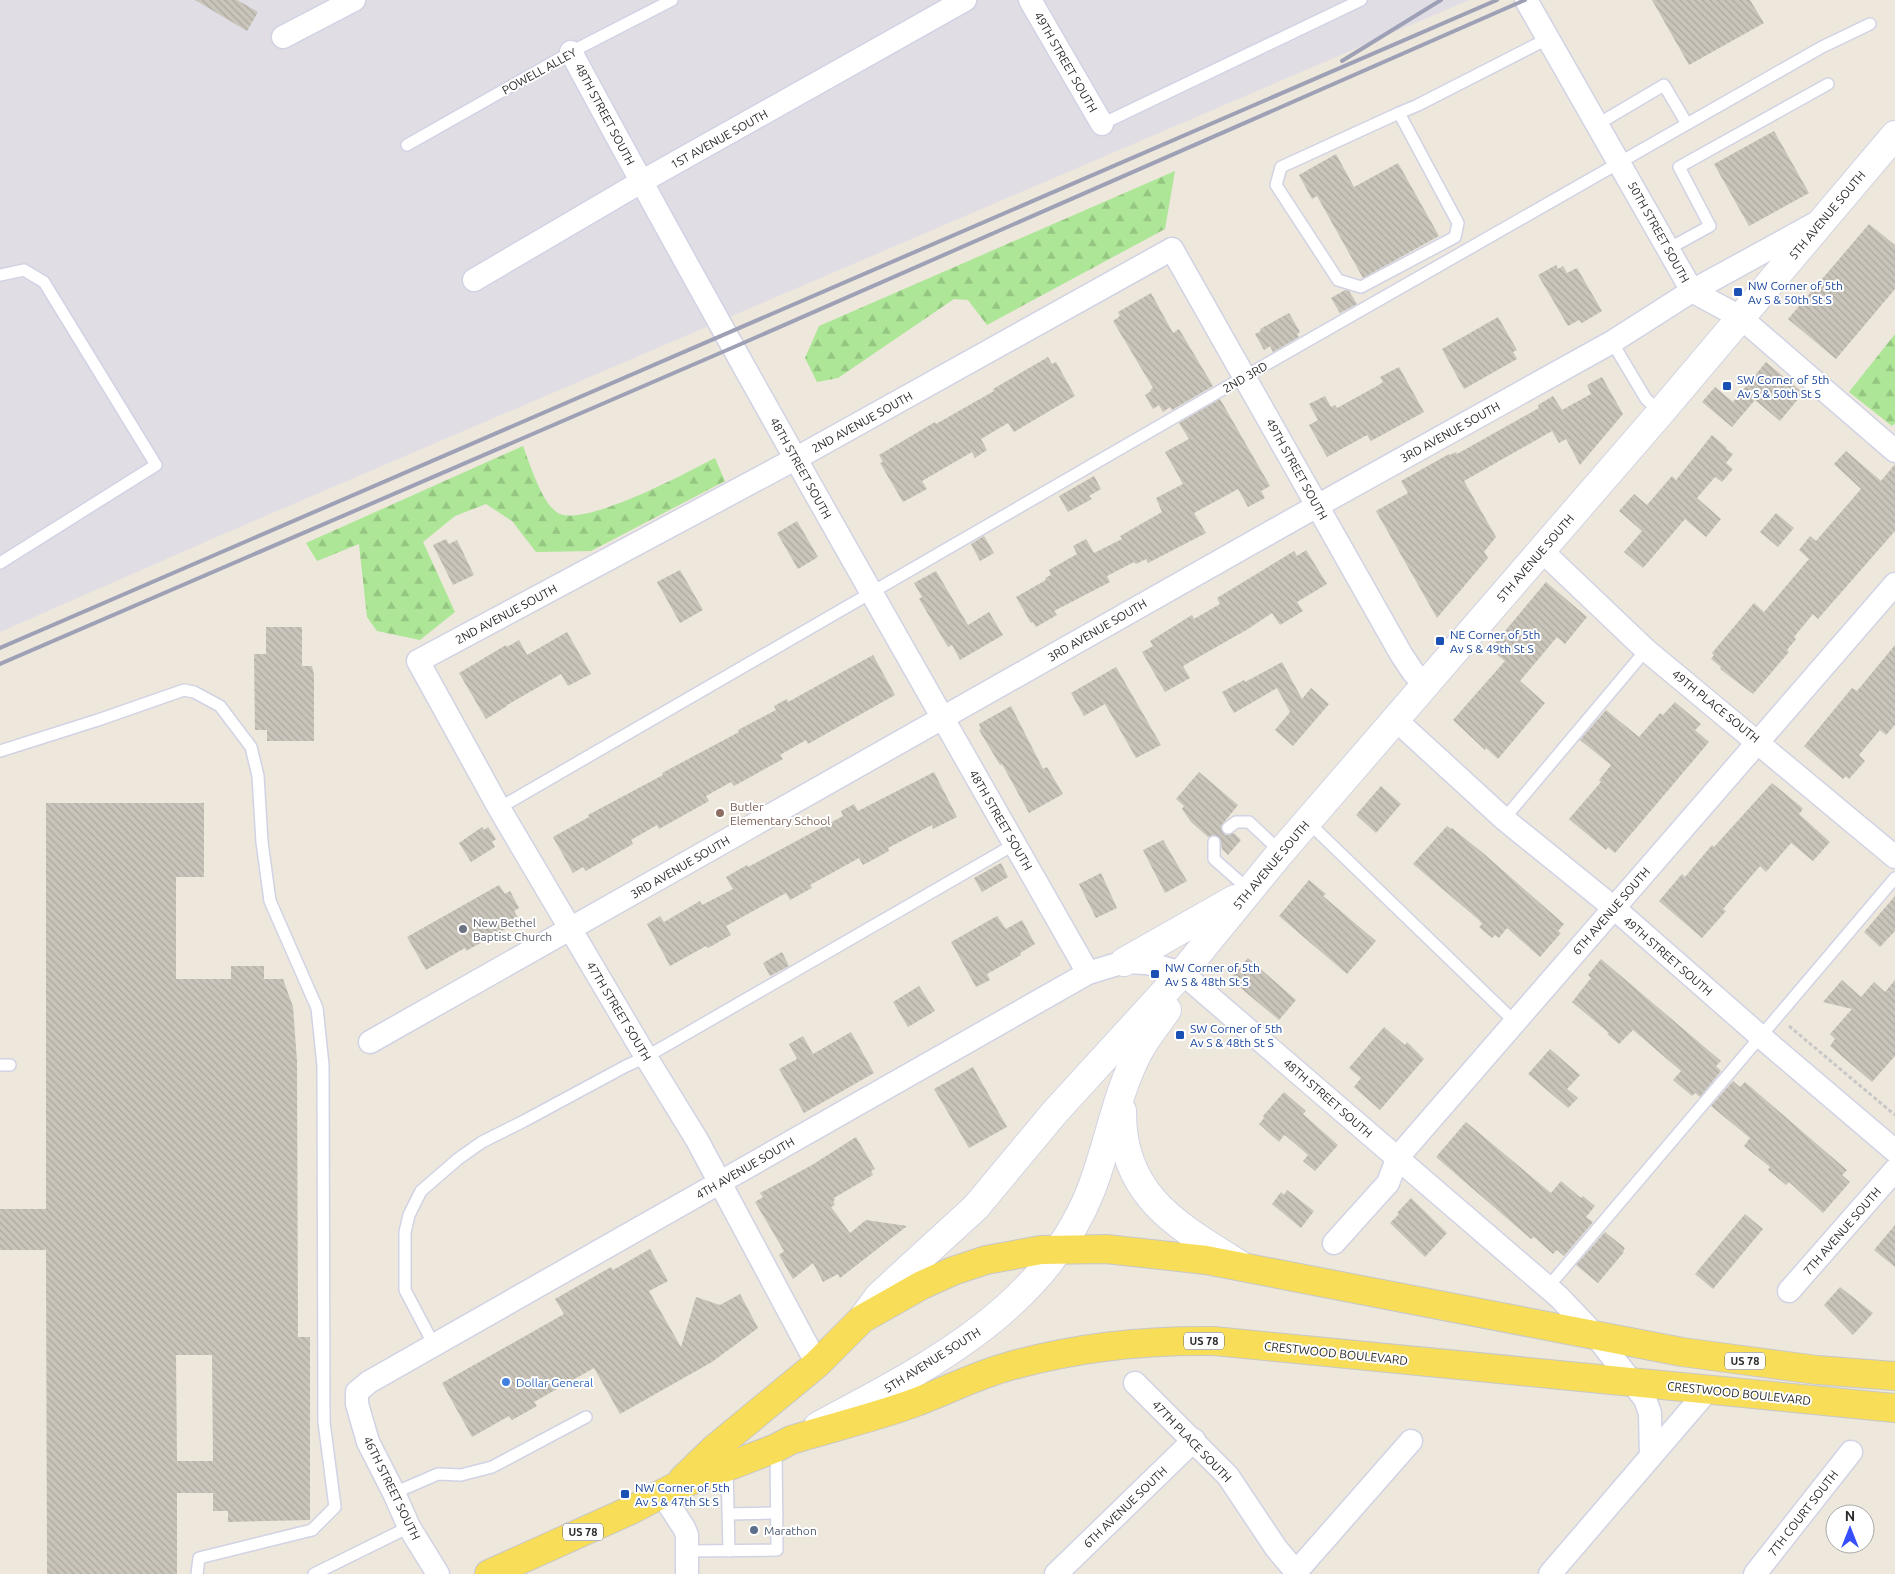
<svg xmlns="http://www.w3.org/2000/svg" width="1895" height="1574" font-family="Ubuntu,sans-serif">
  <defs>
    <pattern id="forest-firs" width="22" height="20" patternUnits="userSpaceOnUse" patternTransform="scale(1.25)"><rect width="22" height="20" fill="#ace696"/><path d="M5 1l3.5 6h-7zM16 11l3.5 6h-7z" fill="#94c581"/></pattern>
    <pattern id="building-back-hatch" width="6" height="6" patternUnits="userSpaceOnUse" patternTransform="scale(1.25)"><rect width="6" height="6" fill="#c9c5bb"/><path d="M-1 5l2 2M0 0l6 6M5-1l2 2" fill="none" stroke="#ada9a1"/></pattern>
  </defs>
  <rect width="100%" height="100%" fill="#ede7dc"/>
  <polygon fill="#e0dde5" points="0,0 1469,0 221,535 0,632"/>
  <g fill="url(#forest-firs)">
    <polygon points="1175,171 1165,229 987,325 968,300 954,299 838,378 817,382 805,358 819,326"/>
    <polygon points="1895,334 1895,423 1892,426 1849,392"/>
    <path d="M523,446c7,18 19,58 35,67 26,15 130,-41 157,-55l10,23 -134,70 -55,1 -24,-31 -26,-17 -31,12 -32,26 32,70 -35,28 -43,-9 -10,-14 -8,-73 -42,17 -11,-18z"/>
  </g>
  <g fill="url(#building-back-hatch)" fill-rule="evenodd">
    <polygon points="195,0 237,0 258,12 247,31"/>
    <polygon points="1652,0 1750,0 1764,23 1689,65"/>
    <polygon points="1774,131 1809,193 1749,226 1714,164"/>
    <polygon points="1336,154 1354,187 1398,163 1439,236 1363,278 1317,196 1312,199 1299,175"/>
    <polygon points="1869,224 1895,245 1895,289 1836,359 1788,319"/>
    <polygon points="1556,265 1558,269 1563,266 1567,273 1577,268 1602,311 1582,323 1579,320 1568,326 1538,275"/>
    <polygon points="1345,290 1349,291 1357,304 1340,313 1331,298"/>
    <polygon points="1151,293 1173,333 1179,329 1213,386 1172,410 1170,407 1163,412 1159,405 1153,409 1145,395 1151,391 1150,390 1153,388 1113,321 1120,316 1118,312"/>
    <polygon points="1289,313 1300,332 1297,334 1299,337 1273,352 1270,346 1264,350 1255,334 1261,331 1260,329"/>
    <polygon points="1498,317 1517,350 1513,352 1517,359 1464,389 1442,349"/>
    <polygon points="1048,357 1052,364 1056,362 1075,396 1014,432 1008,423 981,439 987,450 975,458 972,452 922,481 927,489 903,502 880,463 883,462 879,455 935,422 936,424 994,391 993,389"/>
    <polygon points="1766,362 1803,393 1780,421 1755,400 1732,427 1702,402 1715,387 1733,402"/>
    <polygon points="1399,367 1424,412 1371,441 1367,435 1327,457 1309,425 1318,420 1309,404 1325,396 1331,407 1335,405 1337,408 1377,386 1383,382 1380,377"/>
    <polygon points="1602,377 1623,414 1580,465 1566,439 1559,443 1552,431 1464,481 1496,537 1484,552 1488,558 1437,618 1376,511 1408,493 1401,481 1449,454 1450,455 1456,452 1457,454 1539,408 1538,405 1553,396 1562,410 1591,394 1587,385"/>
    <polygon points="1220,399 1270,486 1261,491 1265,498 1248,507 1238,489 1194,513 1206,533 1148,563 1146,559 1136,564 1134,562 1107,576 1110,582 1054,611 1057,615 1036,627 1033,622 1031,623 1016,597 1046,580 1045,578 1051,575 1049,570 1077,554 1073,546 1086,539 1094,553 1122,539 1120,536 1162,512 1156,498 1183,484 1165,452 1189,439 1179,423"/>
    <polygon points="1712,435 1727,448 1726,449 1733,454 1726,463 1733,469 1722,482 1715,477 1697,498 1721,519 1706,537 1685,519 1643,568 1624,552 1642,531 1619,511 1634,494 1647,505 1672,476 1676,480"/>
    <polygon points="1846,451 1881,481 1895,464 1895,531 1818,619 1813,614 1794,637 1796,639 1787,650 1789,652 1753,694 1720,669 1721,667 1711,659 1714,655 1712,653 1754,603 1764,612 1809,559 1799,550 1810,536 1816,541 1861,489 1834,464"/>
    <polygon points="1094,476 1101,489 1089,496 1092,499 1068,512 1059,496"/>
    <polygon points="1776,513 1794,528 1778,547 1760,532"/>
    <polygon points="797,521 818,557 798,569 777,533"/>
    <polygon points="984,536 994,553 980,561 971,544"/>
    <polygon points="446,539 449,544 457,540 474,575 453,585 433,545"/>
    <polygon points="1306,550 1327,584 1297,602 1303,611 1280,625 1272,613 1248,629 1183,666 1190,678 1165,692 1142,652 1153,646 1150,641 1192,615 1194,619 1220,604 1217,598 1294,551 1297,556"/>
    <polygon points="680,570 703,610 680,623 657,582"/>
    <polygon points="936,571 968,625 989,612 1003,635 960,660 952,645 948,647 919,599 922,597 914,583"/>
    <polygon points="1546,582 1587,617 1565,644 1557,637 1520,681 1545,703 1498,759 1486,748 1485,750 1453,720 1505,661 1490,649"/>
    <polygon points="266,627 302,627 302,666 312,666 314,675 314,741 267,741 267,730 255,730 254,654 266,654"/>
    <polygon points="567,632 591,674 568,686 561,674 507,705 507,706 486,719 459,673 506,645 507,647 519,640 527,655"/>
    <polygon points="1895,645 1895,725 1886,735 1880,730 1859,755 1865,761 1849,779 1846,776 1843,779 1804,746 1852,688 1857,691"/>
    <polygon points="873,655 895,695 808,744 806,740 780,755 783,759 734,786 731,782 706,796 709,801 659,829 657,825 631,840 633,844 586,871 583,867 573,873 553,837 589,817 588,815 663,775 662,773 739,732 738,730 776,710 774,706 787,699 788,702"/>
    <polygon points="1282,662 1302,699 1311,688 1329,704 1293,746 1275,730 1290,712 1277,688 1234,713 1222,692 1244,680 1245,682"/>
    <polygon points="1116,667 1161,745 1136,758 1105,704 1084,716 1071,693"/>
    <polygon points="1675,702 1701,724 1695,730 1709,742 1615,853 1608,847 1606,850 1569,819 1601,782 1599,780 1611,765 1580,740 1606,710 1639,737 1660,713 1663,715"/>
    <polygon points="1011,706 1043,769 1047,767 1063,794 1029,813 1002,764 1000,765 979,730 981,729 979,724"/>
    <polygon points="934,772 957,817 933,829 932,825 888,848 889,851 863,865 859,858 810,885 812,888 790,900 786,893 726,926 731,935 708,948 706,946 670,966 647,924 660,916 664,922 700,901 702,905 733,889 726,877 747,865 748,867 843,816 841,811 854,804 858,811"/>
    <polygon points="1199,772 1238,805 1221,826 1221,829 1225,835 1229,835 1234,833 1241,840 1228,855 1222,849 1220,838 1214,835 1208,837 1191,822 1182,809 1184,806 1176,799"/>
    <polygon points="1772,783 1799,805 1803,809 1799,814 1830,842 1813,861 1791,843 1766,872 1760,866 1723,909 1726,911 1702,938 1659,901 1682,874 1685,877 1712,845 1714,847"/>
    <polygon points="1381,786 1401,804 1376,833 1356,815"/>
    <path d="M46,803h158v74h-28v102h55v-13h33v13h19l10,28 4,54 1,276h12v183l-82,2v-11h-15v-18h-36v81h-130l-1,-324h-46v-41h46zM176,1355h36l1,106h-36z"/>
    <polygon points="1447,826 1451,829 1452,828 1483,853 1564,924 1558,931 1561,933 1540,957 1507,928 1499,938 1495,935 1492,938 1479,927 1482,924 1479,920 1413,864"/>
    <polygon points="482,827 484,830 488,827 496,839 492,842 495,847 471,862 459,843"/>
    <polygon points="1163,840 1187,881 1165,893 1143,850"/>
    <polygon points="1001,863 1008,877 982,892 974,878"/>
    <polygon points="1101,873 1117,908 1096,918 1079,884"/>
    <polygon points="1309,880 1326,894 1323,896 1376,941 1347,974 1279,916"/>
    <polygon points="499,885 505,894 510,891 519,908 514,911 520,921 466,951 465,948 426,970 407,937"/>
    <polygon points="1895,896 1895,931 1880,947 1864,932"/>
    <polygon points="997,916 1006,929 1022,920 1035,944 1020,953 1021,955 987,974 990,980 976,987 951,942"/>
    <polygon points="782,952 789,966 770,976 763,963"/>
    <polygon points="1248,958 1296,1000 1279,1020 1230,979"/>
    <polygon points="1601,959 1721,1061 1716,1066 1721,1071 1700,1097 1695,1093 1692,1096 1673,1080 1681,1071 1633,1030 1619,1044 1607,1034 1609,1033 1572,1002 1591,978 1588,975"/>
    <polygon points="1842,980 1861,997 1874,982 1885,992 1895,980 1895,1056 1872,1082 1830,1046 1835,1039 1830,1034 1852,1009 1823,1002"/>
    <polygon points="919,986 935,1011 908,1027 893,1002"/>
    <polygon points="1384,1027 1405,1045 1407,1042 1424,1059 1380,1110 1354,1087 1361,1078 1349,1068"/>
    <polygon points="851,1032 874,1073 804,1113 779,1069 797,1059 789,1044 803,1036 813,1054"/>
    <polygon points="1550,1049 1580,1075 1567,1089 1578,1098 1568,1108 1528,1074"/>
    <polygon points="973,1067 1007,1127 969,1148 934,1089"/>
    <polygon points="1733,1081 1740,1087 1745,1082 1847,1170 1842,1175 1850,1182 1823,1213 1789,1182 1786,1185 1768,1170 1770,1167 1744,1146 1750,1138 1711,1106"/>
    <polygon points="1284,1092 1306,1111 1303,1114 1338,1145 1315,1171 1303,1161 1308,1155 1286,1136 1284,1135 1279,1142 1259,1124 1264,1118 1263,1116"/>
    <polygon points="1466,1122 1551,1193 1561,1181 1581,1198 1583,1196 1595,1206 1586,1217 1593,1222 1564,1256 1557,1250 1553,1254 1534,1237 1531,1239 1436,1157"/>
    <polygon points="856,1137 875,1169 871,1171 873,1175 834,1198 835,1200 833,1201 835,1205 831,1207 850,1233 866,1220 907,1226 840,1278 838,1274 823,1282 813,1263 793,1279 779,1255 784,1251 755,1202 763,1197 760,1193 812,1165"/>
    <polygon points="1287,1190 1314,1211 1301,1228 1272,1204 1281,1192 1284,1195"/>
    <polygon points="1411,1198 1447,1233 1425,1257 1390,1223 1399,1214 1397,1213"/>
    <polygon points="1745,1214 1763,1229 1713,1289 1695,1274"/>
    <polygon points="1895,1225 1895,1267 1874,1250"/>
    <polygon points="1605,1232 1625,1248 1623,1251 1624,1252 1598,1283 1576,1265"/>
    <polygon points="650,1249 668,1281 649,1291 681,1347 696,1297 720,1305 740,1294 758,1328 712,1362 620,1414 594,1368 534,1402 537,1406 512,1420 509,1416 472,1437 442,1383 564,1314 555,1299 611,1267 613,1270"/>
    <polygon points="1840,1287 1873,1313 1853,1335 1824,1305"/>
  </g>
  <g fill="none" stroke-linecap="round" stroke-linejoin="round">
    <defs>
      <g id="lane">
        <polyline points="1399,113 1458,223 1455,237 1361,287 1338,280 1276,185 1281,167 1399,113 1418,105 1549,38"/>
        <polyline points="1102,124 1361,0"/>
        <polyline points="1598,124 1664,85 1687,124 1822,47 1870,24"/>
        <polyline points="407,145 571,52 672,0"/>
        <polyline points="1668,249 1710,226 1679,167 1828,84"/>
        <polyline points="0,275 24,270 44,282 156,465 0,563"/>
        <polyline points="1612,342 1646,399 1660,412"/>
        <polyline points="0,751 98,720 184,690 194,692 220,706 251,747 258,776 262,842 270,901 317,1008 323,1065 324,1422 335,1507 312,1530 199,1558 197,1574"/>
        <polyline points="499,808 1244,377 1687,124"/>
        <polyline points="1504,819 1646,650"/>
        <polyline points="1308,822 1516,1023"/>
        <polyline points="1228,828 1236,822 1249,822 1281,852"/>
        <polyline points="1214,842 1214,859 1249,890"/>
        <polyline points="0,1065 10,1065"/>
        <polyline points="1548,1287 1895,878"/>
        <polyline points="434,1345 405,1290 405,1232 409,1215 421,1191 458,1159 482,1142 524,1121 626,1066 646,1057 1015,844"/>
        <polyline points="727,1467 729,1551"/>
        <polyline points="394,1493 438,1474 461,1475 492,1467 586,1417"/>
        <polyline points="729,1514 777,1513"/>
        <polyline points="687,1551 777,1550 776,1449"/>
        <polyline points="314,1574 409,1527"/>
      </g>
      <g id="street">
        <polyline points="1030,0 1102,124"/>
        <polyline points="1526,0 1692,291 1740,317 1895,451"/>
        <polyline points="283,37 354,0"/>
        <path d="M571,52c167,310 343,615 517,921"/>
        <polyline points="474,280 641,182 965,0"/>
        <polyline points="1541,550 1646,650 1895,857"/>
        <polyline points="1396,720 1504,819 1614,908 1760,1036 1895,1151"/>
        <polyline points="370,1042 1317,506 1612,342 1692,291 1818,222"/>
        <polyline points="1334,1243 1388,1183 1398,1157 1895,584"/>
        <polyline points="1789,1291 1895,1170"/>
        <polyline points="817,1364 697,1140 646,1057 499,808 418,661 795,459 1172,249 1401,654 1413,672 1426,686"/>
        <polyline points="1135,1383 1228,1476 1276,1548 1298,1574"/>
        <polyline points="662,1494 684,1528 687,1535 687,1574"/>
        <polyline points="1296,1572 1411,1441"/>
        <polyline points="438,1574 409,1527 394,1493 368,1442 357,1404 357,1392 369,1382 1088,973 1124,962 1147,963 1182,973 1559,1297 1596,1336 1645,1399 1650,1413 1651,1456"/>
        <polyline points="1056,1574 1194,1440"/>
        <polyline points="1550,1574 1707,1391"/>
        <polyline points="1755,1574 1851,1452"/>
      </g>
      <g id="secondary">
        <polyline points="1124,962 1235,899"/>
        <path d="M1122,1111c-1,85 56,115 120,155"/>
        <polyline points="862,1319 879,1296 976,1207 1055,1112 1182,973 1281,852 1661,412 1895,135"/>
        <path d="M818,1426c107,-57 226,-116 273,-236 18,-46 25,-96 48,-139 8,-15 19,-28 28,-41"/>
      </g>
      <g id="primary">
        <polyline points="683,1479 714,1449 817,1364 862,1319 922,1285 953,1271 986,1260 1041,1250 1106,1249 1206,1260 1682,1352 1817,1370 1895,1376"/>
        <path d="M489,1574l142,-64 44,-23 101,-39 15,-8c39,-12 81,-22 120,-36 33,-12 65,-29 99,-38 67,-19 134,-26 204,-25l681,67"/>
      </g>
    </defs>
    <use href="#lane" stroke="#d1d3e4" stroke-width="14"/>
    <use href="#street" stroke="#d1d3e4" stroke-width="25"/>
    <use href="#secondary" stroke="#d1d3e4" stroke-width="30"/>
    <use href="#primary" stroke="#c8c8c8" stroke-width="30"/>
    <polyline stroke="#c8c8c8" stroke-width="3" stroke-dasharray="4 2.5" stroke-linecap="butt" points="1789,1026 1895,1115"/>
    <use href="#lane" stroke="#fff" stroke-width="11"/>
    <use href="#street" stroke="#fff" stroke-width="22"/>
    <use href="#secondary" stroke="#fff" stroke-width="28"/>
    <use href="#primary" stroke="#f7dd58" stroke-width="28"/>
    <g stroke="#9ea0b6" stroke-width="4">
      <polyline points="1342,61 1441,0"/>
      <polyline points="0,648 1497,0"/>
      <polyline points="0,664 734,347 1525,0"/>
    </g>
  </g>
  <g fill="#1a4fb4" stroke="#fff" stroke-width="2">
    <rect x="1733" y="287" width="10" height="10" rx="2.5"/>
    <rect x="1722" y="381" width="10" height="10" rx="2.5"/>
    <rect x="1435" y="636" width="10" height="10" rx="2.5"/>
    <rect x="1150" y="969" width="10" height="10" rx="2.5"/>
    <rect x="1175" y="1030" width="10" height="10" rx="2.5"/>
    <rect x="620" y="1489" width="10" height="10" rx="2.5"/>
  </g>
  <circle fill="#8d6e63" stroke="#fff" stroke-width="2" cx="720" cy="813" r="5"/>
  <circle fill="#6b7280" stroke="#fff" stroke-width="2" cx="463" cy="929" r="5"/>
  <circle fill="#3f7fe0" stroke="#fff" stroke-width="2" cx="506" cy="1382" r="5"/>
  <circle fill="#5c6f8a" stroke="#fff" stroke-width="2" cx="754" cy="1530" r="5"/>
  <g text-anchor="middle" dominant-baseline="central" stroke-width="4" stroke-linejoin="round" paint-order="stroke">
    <g fill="#fff" stroke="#6b6b6b" stroke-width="1">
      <rect x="1184" y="1332.5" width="40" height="17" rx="4"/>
      <rect x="1725" y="1352.5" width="40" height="17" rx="4"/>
      <rect x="563" y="1523.5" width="40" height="17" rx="4"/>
    </g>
    <g font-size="11" font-weight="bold" fill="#2b2b2b">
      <text x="1204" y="1341">US 78</text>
      <text x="1745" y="1361">US 78</text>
      <text x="583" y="1532">US 78</text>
    </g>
    <g font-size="12" fill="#2b2b2b" stroke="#fff">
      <text transform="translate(1066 62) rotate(60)">49TH STREET SOUTH</text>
      <text transform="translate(539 71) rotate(-29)">POWELL ALLEY</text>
      <text transform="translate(605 114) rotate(62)">48TH STREET SOUTH</text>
      <text transform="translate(719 139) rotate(-29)">1ST AVENUE SOUTH</text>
      <text transform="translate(1827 215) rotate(-50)">5TH AVENUE SOUTH</text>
      <text transform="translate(1659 232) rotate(61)">50TH STREET SOUTH</text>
      <text transform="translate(1245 377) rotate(-30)">2ND 3RD</text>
      <text transform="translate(862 422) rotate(-29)">2ND AVENUE SOUTH</text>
      <text transform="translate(1450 432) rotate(-29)">3RD AVENUE SOUTH</text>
      <text transform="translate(801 468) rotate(61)">48TH STREET SOUTH</text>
      <text transform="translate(1297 469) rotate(61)">49TH STREET SOUTH</text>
      <text transform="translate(1535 558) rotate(-49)">5TH AVENUE SOUTH</text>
      <text transform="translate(506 614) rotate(-28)">2ND AVENUE SOUTH</text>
      <text transform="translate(1097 630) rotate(-30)">3RD AVENUE SOUTH</text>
      <text transform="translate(1716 706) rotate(39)">49TH PLACE SOUTH</text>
      <text transform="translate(1001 820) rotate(60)">48TH STREET SOUTH</text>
      <text transform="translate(1271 865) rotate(-50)">5TH AVENUE SOUTH</text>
      <text transform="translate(680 867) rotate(-30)">3RD AVENUE SOUTH</text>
      <text transform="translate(1611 911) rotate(-49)">6TH AVENUE SOUTH</text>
      <text transform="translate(1668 956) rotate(41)">49TH STREET SOUTH</text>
      <text transform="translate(619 1011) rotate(59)">47TH STREET SOUTH</text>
      <text transform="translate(1328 1098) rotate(41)">48TH STREET SOUTH</text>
      <text transform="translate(745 1168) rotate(-30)">4TH AVENUE SOUTH</text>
      <text transform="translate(1842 1231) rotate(-49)">7TH AVENUE SOUTH</text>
      <text transform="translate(1336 1353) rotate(6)">CRESTWOOD BOULEVARD</text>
      <text transform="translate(932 1360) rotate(-32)">5TH AVENUE SOUTH</text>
      <text transform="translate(1739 1393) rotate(6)">CRESTWOOD BOULEVARD</text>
      <text transform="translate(1192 1441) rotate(46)">47TH PLACE SOUTH</text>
      <text transform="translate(392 1488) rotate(64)">46TH STREET SOUTH</text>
      <text transform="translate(1125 1507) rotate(-44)">6TH AVENUE SOUTH</text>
      <text transform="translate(1803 1513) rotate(-52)">7TH COURT SOUTH</text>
    </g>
    <g font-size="12" fill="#164399" stroke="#fff" text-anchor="start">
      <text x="1748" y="285">NW Corner of 5th<tspan x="1748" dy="14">Av S &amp; 50th St S</tspan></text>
      <text x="1737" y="379">SW Corner of 5th<tspan x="1737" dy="14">Av S &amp; 50th St S</tspan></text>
      <text x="1450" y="634">NE Corner of 5th<tspan x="1450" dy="14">Av S &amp; 49th St S</tspan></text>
      <text x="1165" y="967">NW Corner of 5th<tspan x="1165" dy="14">Av S &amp; 48th St S</tspan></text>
      <text x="1190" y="1028">SW Corner of 5th<tspan x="1190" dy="14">Av S &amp; 48th St S</tspan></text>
      <text x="635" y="1487">NW Corner of 5th<tspan x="635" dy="14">Av S &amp; 47th St S</tspan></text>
    </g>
    <g font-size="12" fill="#785e54" stroke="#fff" text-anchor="start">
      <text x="730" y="806">Butler<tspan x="730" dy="14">Elementary School</tspan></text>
    </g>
    <g font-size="12" fill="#5b616d" stroke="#fff" text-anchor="start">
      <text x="473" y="922">New Bethel<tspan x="473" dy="14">Baptist Church</tspan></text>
    </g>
    <g font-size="12" fill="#366cbe" stroke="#fff" text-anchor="start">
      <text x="516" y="1382">Dollar General</text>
    </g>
    <g font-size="12" fill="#4e5e75" stroke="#fff" text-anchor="start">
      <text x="764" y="1530">Marathon</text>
    </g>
  </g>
  <g transform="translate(1850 1529)"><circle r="24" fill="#ffffff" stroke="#aaaaaa"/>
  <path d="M0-4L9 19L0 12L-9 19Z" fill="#374eff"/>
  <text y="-8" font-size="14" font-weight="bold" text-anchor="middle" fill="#2b2b2b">N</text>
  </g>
</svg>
